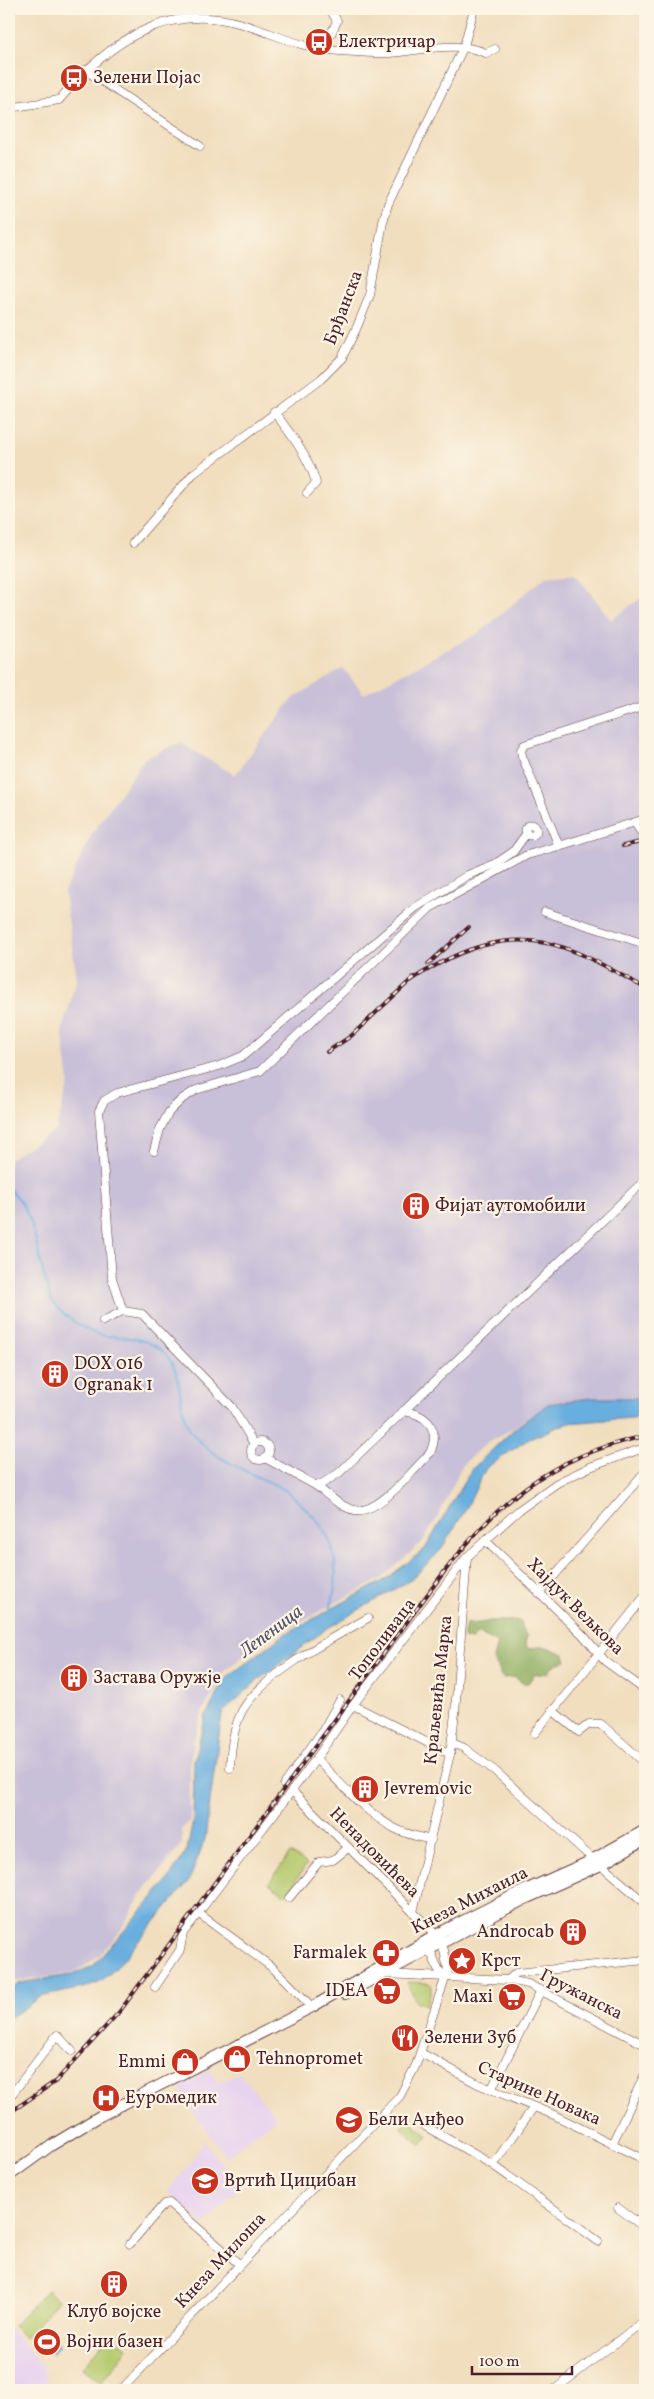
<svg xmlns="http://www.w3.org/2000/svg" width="654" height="2399" font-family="Vollkorn,serif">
  <rect width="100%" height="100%" fill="#fcf5e5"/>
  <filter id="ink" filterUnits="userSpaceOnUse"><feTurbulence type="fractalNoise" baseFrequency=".02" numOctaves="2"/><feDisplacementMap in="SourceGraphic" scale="10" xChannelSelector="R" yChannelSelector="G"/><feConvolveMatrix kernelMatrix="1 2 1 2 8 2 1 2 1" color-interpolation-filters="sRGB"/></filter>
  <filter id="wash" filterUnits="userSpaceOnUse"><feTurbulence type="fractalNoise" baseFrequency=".0096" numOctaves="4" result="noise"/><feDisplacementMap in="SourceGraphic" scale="20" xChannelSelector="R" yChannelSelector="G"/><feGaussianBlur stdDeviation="1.12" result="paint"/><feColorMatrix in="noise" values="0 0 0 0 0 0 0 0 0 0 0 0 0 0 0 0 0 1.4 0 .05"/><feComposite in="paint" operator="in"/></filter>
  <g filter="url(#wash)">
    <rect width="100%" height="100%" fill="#f1debe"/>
    <g fill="#e7d2ef">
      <polygon points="210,2069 217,2083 239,2073 277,2117 226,2157 190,2108 179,2086 193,2078 195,2081 198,2079 197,2077"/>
      <polygon points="204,2140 239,2187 204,2225 167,2191 192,2161"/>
      <polygon points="9,2327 45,2370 48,2390 9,2390"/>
    </g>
    <polygon fill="#c8bfd8" points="575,573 611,620 645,595 645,1396 544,1411 485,1444 462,1465 439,1515 423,1541 381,1579 258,1644 225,1671 203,1711 193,1742 190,1766 190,1821 181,1829 182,1844 141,1895 119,1933 100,1955 75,1973 9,1982 9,1159 56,1130 69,1082 62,1030 77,979 64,892 93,832 145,758 180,743 235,775 292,699 343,668 364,694 479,633 546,576"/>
    <g fill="#b6cb6f" stroke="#80754d">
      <polygon points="290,1853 307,1864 286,1895 269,1883"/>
      <polygon points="407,1982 430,1983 432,1987 426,2005 416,2001"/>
      <polygon points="408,2119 428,2136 421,2145 401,2128"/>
      <polygon points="47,2290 58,2300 25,2338 13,2326"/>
      <polygon points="110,2334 128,2348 101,2382 83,2368"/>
    </g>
    <path fill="#90af62" stroke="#6d6746" d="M515,1620l6,2v6l6,8 -2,6 3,7 16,-3 20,8 3,6 -13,5 -6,8 -14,2 -6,8h-5l-9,-6 -11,1c-6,-6 -5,-13 -10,-19l4,-16 -16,-9 -6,1 -3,5 -9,-2 3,-15c9,1 15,0 24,-2 9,-1 17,1 25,-1z"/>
    <g fill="#68aede" stroke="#596684">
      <polygon points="591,1398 645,1398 645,1417 567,1423 527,1440 486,1468 466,1509 440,1551 412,1579 326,1629 257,1681 222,1713 205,1839 189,1881 116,1968 101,1981 83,1988 40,1997 9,2019 9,1992 19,1983 71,1975 93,1966 166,1883 187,1850 193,1821 194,1760 206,1715 226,1678 285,1634 385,1580 425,1549 471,1470 512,1431 548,1404"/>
      <polygon points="42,2329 61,2345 52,2354 34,2338"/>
    </g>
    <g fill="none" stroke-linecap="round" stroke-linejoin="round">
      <path stroke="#68aede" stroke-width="2" d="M9,1189c28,24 27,64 38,97 2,5 3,13 6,17 7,10 35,30 47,32 20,3 44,1 61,15 25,19 15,59 29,80 22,31 63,43 95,60 6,4 12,10 17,15 34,29 40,63 28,105"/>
    </g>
  </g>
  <g filter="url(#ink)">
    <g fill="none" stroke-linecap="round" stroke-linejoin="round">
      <defs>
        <g id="minor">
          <polyline points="323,51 337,21 330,9"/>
          <polyline points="85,70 200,146"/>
          <path d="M9,108l50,-8c48,-56 106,-99 183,-76 33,10 64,26 98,27 16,1 33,3 49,2 32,-2 67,-13 97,0l9,-4"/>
          <path d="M274,412c16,20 36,47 42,71l-9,10"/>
          <polyline points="133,543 193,474 321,379 342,358 357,327 370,295 383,222 388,204 464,46 474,9"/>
          <polyline points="635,823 645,838"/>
          <circle cx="531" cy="830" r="5.5"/>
          <polyline points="559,846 645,819"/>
          <polyline points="545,912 645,944"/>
          <polyline points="154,1151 160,1129 169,1112 182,1099 196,1090 260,1071 430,908 527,855 559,846 522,756 521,750 524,745 645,706"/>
          <polyline points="123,1311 112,1278 99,1111 104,1101 117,1093 219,1066 243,1056 416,907 468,875 495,864 513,852 526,834"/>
          <polyline points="103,1321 123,1311 142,1314 232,1407 254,1444"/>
          <circle cx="260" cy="1451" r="9"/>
          <polyline points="265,1458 315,1485 320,1485 339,1473 645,1180"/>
          <path d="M315,1485c11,8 26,23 40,25 23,5 59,-41 75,-57 11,-24 -3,-39 -27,-42"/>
          <polyline points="486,1541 583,1635 605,1661 645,1690"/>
          <polyline points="539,1593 645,1472"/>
          <polyline points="353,1705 450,1754"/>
          <polyline points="552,1710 579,1732 589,1724 601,1724 645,1763"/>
          <polyline points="535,1733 645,1596"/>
          <polyline points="452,1743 464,1748 495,1771 593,1859"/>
          <path d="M316,1759c24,23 48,53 78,69 11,6 25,9 37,12"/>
          <path d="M230,1768c1,-20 3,-39 12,-57 20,-36 90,-73 126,-93"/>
          <polyline points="284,1785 323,1730 340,1700"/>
          <polyline points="601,1865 645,1903"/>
          <polyline points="289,1898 319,1862 333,1860 348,1848"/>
          <polyline points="413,1912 450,1754 455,1713 467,1557"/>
          <polyline points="198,1913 273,1968 312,2007"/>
          <polyline points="428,1945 438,1969 444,1976"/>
          <polyline points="385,1974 508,1980 528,1984 645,2045"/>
          <polyline points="508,1980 516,1973 645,1960"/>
          <polyline points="155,1987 180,1950 183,1933 316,1759 353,1705 467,1557 519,1510 557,1483 590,1467 638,1450 645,1452"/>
          <polyline points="421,2053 478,2084 554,2115 645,2160"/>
          <polyline points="491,2090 541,1990"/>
          <polyline points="9,2098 57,2035 72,2051"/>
          <polyline points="418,2122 493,2165 598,2241"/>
          <polyline points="612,2144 645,2074"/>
          <polyline points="493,2165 533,2108"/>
          <polyline points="618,2208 645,2228"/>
          <polyline points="130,2244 164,2204 169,2203 239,2264"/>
          <polyline points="121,2390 400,2096 416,2065 448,1970 444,1950 436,1935 292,1791"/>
          <polyline points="554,2390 645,2320"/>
        </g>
        <g id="major">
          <polyline points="345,1994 525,1899 601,1865 645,1839"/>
          <polyline points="9,2176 52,2145 100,2116 312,2007 445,1930 516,1894 588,1862 645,1830"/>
        </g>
      </defs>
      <use href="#minor" stroke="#633c41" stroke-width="9"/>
      <use href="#major" stroke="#633c41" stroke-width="12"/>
      <use href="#minor" stroke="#fff" stroke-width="8"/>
      <use href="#major" stroke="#fff" stroke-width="10"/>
      <defs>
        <g id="rail">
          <polyline points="623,846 645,841"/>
          <polyline points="428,964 469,927"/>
          <path d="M410,981c53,-35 105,-55 168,-28 23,10 45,23 67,35"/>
          <polyline points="327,1052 351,1036 414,977"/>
          <path d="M9,2113l47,-32 64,-70 318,-431c58,-78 110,-123 207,-144"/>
        </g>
      </defs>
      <use href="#rail" stroke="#4a1f2b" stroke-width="4"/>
      <use href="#rail" stroke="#fcf5e5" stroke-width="2" stroke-dasharray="5.5" stroke-linecap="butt"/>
    </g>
  </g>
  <defs>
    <symbol id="bus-disc" viewBox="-11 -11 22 22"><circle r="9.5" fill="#c8321e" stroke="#fcf5e5"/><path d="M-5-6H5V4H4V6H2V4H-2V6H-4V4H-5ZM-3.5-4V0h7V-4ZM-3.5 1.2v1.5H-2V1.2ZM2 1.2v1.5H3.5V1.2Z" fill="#fff"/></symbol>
    <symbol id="building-disc" viewBox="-11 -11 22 22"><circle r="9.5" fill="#c8321e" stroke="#fcf5e5"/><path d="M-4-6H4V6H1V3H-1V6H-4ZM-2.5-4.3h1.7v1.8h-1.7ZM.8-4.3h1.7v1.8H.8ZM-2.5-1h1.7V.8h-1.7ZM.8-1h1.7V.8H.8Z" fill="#fff"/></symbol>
    <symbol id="pharmacy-disc" viewBox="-11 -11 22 22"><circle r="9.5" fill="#c8321e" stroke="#fcf5e5"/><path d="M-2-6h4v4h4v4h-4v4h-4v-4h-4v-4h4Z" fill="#fff"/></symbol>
    <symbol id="sight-disc" viewBox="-11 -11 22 22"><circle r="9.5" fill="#c8321e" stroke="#fcf5e5"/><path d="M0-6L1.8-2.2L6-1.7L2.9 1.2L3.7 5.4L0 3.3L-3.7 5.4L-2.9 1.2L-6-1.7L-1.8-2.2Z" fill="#fff"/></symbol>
    <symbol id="supermarket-disc" viewBox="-11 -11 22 22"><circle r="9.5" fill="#c8321e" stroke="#fcf5e5"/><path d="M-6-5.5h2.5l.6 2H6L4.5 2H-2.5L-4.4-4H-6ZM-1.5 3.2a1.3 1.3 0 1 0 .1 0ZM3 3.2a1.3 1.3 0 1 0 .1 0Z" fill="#fff"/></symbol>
    <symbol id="restaurant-disc" viewBox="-11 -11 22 22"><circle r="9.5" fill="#c8321e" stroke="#fcf5e5"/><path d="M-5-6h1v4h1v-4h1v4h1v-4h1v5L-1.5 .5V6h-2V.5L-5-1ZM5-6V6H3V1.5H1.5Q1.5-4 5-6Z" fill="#fff"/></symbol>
    <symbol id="shop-disc" viewBox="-11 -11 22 22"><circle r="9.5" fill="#c8321e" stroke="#fcf5e5"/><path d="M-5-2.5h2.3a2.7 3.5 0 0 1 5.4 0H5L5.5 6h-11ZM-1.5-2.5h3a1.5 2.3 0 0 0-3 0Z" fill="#fff"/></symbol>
    <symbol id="hospital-disc" viewBox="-11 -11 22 22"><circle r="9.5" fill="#c8321e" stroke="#fcf5e5"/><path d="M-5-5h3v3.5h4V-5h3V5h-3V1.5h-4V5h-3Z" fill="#fff"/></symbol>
    <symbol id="school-disc" viewBox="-11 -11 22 22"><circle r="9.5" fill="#c8321e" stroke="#fcf5e5"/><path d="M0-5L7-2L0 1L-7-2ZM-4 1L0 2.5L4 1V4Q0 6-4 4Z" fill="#fff"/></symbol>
    <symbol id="stadium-disc" viewBox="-11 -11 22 22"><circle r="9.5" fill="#c8321e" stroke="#fcf5e5"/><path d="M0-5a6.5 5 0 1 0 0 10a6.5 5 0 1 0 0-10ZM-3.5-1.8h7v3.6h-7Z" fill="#fff"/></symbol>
  </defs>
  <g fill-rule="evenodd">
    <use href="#bus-disc" x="303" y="26" width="32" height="32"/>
    <use href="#bus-disc" x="58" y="62" width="32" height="32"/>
    <use href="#building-disc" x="400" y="1190" width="32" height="32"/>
    <use href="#building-disc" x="39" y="1358" width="32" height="32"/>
    <use href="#building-disc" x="58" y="1662" width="32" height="32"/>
    <use href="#building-disc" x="349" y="1773" width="32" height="32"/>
    <use href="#building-disc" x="557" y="1916" width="32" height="32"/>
    <use href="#pharmacy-disc" x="370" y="1937" width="32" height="32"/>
    <use href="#sight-disc" x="446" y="1945" width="32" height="32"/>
    <use href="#supermarket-disc" x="371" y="1975" width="32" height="32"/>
    <use href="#supermarket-disc" x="496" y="1981" width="32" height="32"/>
    <use href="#restaurant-disc" x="389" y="2022" width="32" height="32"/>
    <use href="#shop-disc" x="221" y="2043" width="32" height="32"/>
    <use href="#shop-disc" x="169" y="2046" width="32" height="32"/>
    <use href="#hospital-disc" x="90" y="2082" width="32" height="32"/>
    <use href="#school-disc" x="333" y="2104" width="32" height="32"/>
    <use href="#school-disc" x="189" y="2165" width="32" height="32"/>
    <use href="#building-disc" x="98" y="2268" width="32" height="32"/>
    <use href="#stadium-disc" x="31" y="2326" width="32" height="32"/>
  </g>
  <g text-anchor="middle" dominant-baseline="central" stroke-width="4.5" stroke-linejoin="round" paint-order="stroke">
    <g font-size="18" fill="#4a1f2b" stroke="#fcf5e5" text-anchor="start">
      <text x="338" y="42">Електричар</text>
      <text x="93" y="78">Зелени Појас</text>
      <text x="435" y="1206">Фијат аутомобили</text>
      <text x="74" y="1364">DOX 016<tspan x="74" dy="21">Ogranak 1</tspan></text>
      <text x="93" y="1678">Застава Оружје</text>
      <text x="384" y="1789">Jevremovic</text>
      <text x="554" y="1932" text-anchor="end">Androcab</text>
      <text x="367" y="1953" text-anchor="end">Farmalek</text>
      <text x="481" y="1961">Крст</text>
      <text x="368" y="1991" text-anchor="end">IDEA</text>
      <text x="493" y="1997" text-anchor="end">Maxi</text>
      <text x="424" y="2038">Зелени Зуб</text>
      <text x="256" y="2059">Tehnopromet</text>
      <text x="166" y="2062" text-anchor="end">Emmi</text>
      <text x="125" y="2098">Еуромедик</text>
      <text x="368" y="2120">Бели Анђео</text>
      <text x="224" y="2181">Вртић Цицибан</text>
      <text x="114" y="2312" text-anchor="middle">Клуб војске</text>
      <text x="66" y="2342">Војни базен</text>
    </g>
    <g font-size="18" fill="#4a1f2b" stroke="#fcf5e5">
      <text transform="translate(344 308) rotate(-69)">Брђанска</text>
      <text transform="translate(575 1607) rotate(45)">Хајдук Вељкова</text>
      <text transform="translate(383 1640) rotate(-53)">Тополиваца</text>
      <text transform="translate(439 1690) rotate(-84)">Краљевића Марка</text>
      <text transform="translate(374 1853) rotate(45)">Ненадовићева</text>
      <text transform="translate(470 1901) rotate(-27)">Кнеза Михаила</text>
      <text transform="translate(581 1995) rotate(27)">Гружанска</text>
      <text transform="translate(539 2094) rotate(24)">Старине Новака</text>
      <text transform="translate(221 2261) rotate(-47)">Кнеза Милоша</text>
    </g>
    <g font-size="19" font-style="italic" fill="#54516a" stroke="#fcf5e5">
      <text transform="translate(271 1632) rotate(-37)">Лепеница</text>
    </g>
  </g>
  <rect width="654" height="2399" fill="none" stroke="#fcf5e5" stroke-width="30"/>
  <path d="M472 2366v8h100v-8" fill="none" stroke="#4a1f2b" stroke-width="2.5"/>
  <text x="479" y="2366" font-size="15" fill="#4a1f2b" stroke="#fcf5e5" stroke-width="4" paint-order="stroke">100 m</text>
</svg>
